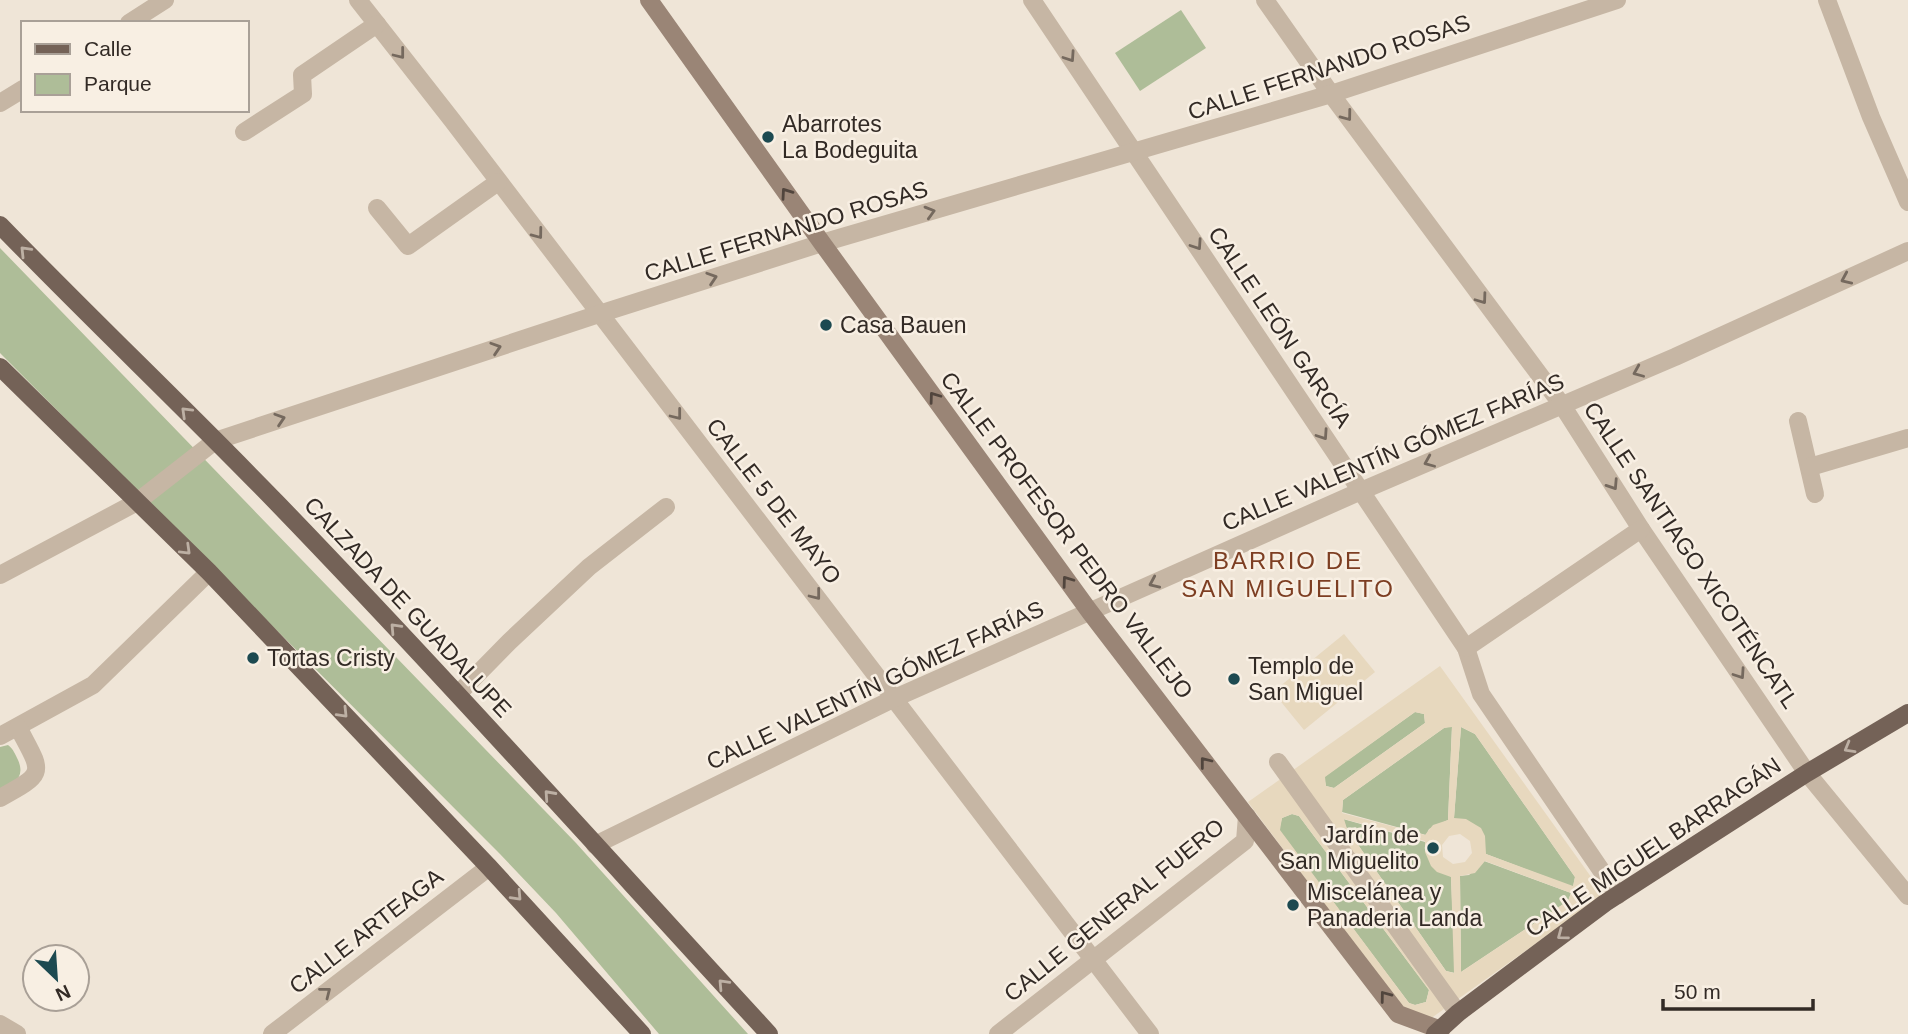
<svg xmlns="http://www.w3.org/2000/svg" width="1908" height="1034" font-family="Arial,sans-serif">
  <rect width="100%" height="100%" fill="#efe5d7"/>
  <g fill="#aebd98">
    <polygon points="1181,10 1206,48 1140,91 1115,53"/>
    <polygon points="0,248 576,843 748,1034 659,1034 556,913 500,854 0,353"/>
    <polygon points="1415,712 1424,714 1425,723 1334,788 1326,786 1324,777"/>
    <polygon points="1452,726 1448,820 1429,829 1426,835 1342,812 1343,800 1444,728"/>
    <polygon points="1461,727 1475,734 1575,877 1573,887 1486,854 1454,818"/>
    <path d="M8,745c6,5 7,9 10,15 8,18 -5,24 -18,33v-46z"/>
    <polygon points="1292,814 1299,816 1429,990 1426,1002 1415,1005 1409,1003 1279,830 1282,818"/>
    <polygon points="1343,819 1425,842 1451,877 1455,973 1446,971 1347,829"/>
    <polygon points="1484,861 1571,893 1568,901 1461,972 1460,876 1469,875"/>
  </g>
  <g fill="#e7d8be" fill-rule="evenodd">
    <polygon points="1344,634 1375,672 1304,730 1273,692"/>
    <path d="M1440,666l164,229 -174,124 -27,-9 -155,-208zM1415,712l9,2 1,9 -91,65 -8,-2 -1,-9zM1452,727l-4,93 -15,5 -8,10 -83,-22 1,-13 101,-72zM1461,727l14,7 100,143 -2,9 -87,-32 -1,-18 -4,-8 -15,-9 -12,-1zM1292,814l7,2 130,174 -3,12 -11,3 -6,-2 -129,-173 2,-12zM1344,819l81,22v11l6,14 6,6 14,5 3,96 -8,-2 -99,-142zM1460,834l10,7 2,12 -7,9 -12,2 -10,-7 -1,-12 7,-9zM1485,861l86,32 -3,8 -107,71 -1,-96 15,-3z"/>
  </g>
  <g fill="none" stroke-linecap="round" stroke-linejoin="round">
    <g stroke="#c6b6a4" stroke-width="18">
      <polyline points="358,0 452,120 1150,1034"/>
      <polyline points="1032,0 1466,648 1481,694 1618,895"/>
      <polyline points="1265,0 1331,94 1562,405 1641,529 1807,773 1908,896"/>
      <polyline points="1827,0 1871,117 1908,202"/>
      <polyline points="129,23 165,0"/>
      <polyline points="0,103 23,89"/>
      <polyline points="244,132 303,94 302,75 377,24"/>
      <polyline points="377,208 408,246 498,182"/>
      <polyline points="1798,421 1815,494"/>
      <polyline points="1810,467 1908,438"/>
      <polyline points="0,575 137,502 215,441 599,314 822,243 1331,94 1617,0"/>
      <polyline points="1466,648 1641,529"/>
      <polyline points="458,694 509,642 589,567 666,507"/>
      <polyline points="0,736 93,685 209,572"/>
      <polyline points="1278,762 1458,1013"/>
      <path d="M0,798c48,-26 42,-25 18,-71"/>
      <polyline points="595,845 895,698 1361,491 1675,357 1908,251"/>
      <polyline points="0,1024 17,1034"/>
      <polyline points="272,1034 489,867"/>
      <polyline points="998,1034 1245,841 1247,816"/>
    </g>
    <polyline stroke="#9a8576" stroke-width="18" points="649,0 822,243 1090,612 1398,1014 1441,1030"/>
    <g stroke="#746257" stroke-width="18">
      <path d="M0,225c91,94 186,184 277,278 168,174 329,354 492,531"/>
      <polyline points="0,367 209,572 489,867 642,1034"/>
      <polyline points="1435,1034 1458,1013 1605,903 1807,773 1908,713"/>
    </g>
  </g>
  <defs><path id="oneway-chevron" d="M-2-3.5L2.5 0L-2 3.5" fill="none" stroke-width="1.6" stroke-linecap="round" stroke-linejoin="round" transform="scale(1.75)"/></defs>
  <g stroke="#75695e">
    <use href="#oneway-chevron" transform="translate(400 54) rotate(52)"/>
    <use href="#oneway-chevron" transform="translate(1070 57) rotate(56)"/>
    <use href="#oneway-chevron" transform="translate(1347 116) rotate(53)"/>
    <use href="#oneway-chevron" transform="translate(930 212) rotate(-16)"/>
    <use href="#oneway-chevron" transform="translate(538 234) rotate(53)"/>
    <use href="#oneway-chevron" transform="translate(1197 245) rotate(56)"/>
    <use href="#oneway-chevron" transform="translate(712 278) rotate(-18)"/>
    <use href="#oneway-chevron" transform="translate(1846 279) rotate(156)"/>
    <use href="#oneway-chevron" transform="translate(1482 299) rotate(54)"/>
    <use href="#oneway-chevron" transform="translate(496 348) rotate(-18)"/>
    <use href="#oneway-chevron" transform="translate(1638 372) rotate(157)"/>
    <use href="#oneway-chevron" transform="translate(677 415) rotate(52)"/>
    <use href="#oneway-chevron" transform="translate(280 419) rotate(-18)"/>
    <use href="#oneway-chevron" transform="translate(1323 435) rotate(56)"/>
    <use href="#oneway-chevron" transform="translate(1429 462) rotate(157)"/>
    <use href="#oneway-chevron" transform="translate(1613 485) rotate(57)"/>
    <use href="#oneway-chevron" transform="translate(1154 583) rotate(156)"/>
    <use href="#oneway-chevron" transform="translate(816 595) rotate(52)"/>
    <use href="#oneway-chevron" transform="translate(1740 674) rotate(56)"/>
    <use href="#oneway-chevron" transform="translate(326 992) rotate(-38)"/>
  </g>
  <g stroke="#51453d">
    <use href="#oneway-chevron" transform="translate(786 193) rotate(-125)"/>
    <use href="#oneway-chevron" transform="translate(934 397) rotate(-126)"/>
    <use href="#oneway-chevron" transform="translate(1067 581) rotate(-126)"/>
    <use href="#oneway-chevron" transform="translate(1205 762) rotate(-128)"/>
    <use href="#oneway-chevron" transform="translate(1385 996) rotate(-127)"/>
  </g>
  <g stroke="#bdb0a4">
    <use href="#oneway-chevron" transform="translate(25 251) rotate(-134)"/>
    <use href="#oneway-chevron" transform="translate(186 412) rotate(-136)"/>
    <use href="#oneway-chevron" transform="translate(186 550) rotate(44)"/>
    <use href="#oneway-chevron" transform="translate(395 628) rotate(-133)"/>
    <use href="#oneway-chevron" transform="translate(343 713) rotate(46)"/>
    <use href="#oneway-chevron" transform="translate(1849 748) rotate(150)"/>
    <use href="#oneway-chevron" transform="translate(549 795) rotate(-132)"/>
    <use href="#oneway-chevron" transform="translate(517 896) rotate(47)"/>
    <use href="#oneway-chevron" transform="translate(1562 935) rotate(143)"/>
    <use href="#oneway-chevron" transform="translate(723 984) rotate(-133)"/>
  </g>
  <g fill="#1d4a51" stroke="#f8efe3" stroke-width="2.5">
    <circle cx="768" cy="137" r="7"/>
    <circle cx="826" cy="325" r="7"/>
    <circle cx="253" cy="658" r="7"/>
    <circle cx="1234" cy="679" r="7"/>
    <circle cx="1433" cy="848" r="7"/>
    <circle cx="1293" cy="905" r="7"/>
  </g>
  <g text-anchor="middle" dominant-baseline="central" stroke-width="5" stroke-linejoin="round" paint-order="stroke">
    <g font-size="23" fill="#322a25" stroke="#f8efe3">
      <text transform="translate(1329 67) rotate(-18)">CALLE FERNANDO ROSAS</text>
      <text transform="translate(786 231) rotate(-17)">CALLE FERNANDO ROSAS</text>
      <text transform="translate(1280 327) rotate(56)">CALLE LEÓN GARCÍA</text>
      <text transform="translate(1393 452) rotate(-23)">CALLE VALENTÍN GÓMEZ FARÍAS</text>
      <text transform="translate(774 501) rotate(52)">CALLE 5 DE MAYO</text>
      <text transform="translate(1067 535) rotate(53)">CALLE PROFESOR PEDRO VALLEJO</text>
      <text transform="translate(1691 555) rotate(56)">CALLE SANTIAGO XICOTÉNCATL</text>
      <text transform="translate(408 607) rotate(47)">CALZADA DE GUADALUPE</text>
      <text transform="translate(875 685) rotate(-25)">CALLE VALENTÍN GÓMEZ FARÍAS</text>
      <text transform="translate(1653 847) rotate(-34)">CALLE MIGUEL BARRAGÁN</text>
      <text transform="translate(1114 910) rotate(-39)">CALLE GENERAL FUERO</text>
      <text transform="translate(366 931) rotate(-38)">CALLE ARTEAGA</text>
    </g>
    <g font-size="23" fill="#322a25" stroke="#f8efe3" text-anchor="start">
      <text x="782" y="124">Abarrotes<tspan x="782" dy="26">La Bodeguita</tspan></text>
      <text x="840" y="325">Casa Bauen</text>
      <text x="267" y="658">Tortas Cristy</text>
      <text x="1248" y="666">Templo de<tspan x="1248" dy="26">San Miguel</tspan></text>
      <text x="1419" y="835" text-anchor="end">Jardín de<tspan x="1419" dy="26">San Miguelito</tspan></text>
      <text x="1307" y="892">Miscelánea y<tspan x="1307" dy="26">Panaderia Landa</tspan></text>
    </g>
    <g font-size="24" letter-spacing="2" fill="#7d3e22" stroke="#f8efe3">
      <text x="1288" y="560">BARRIO DE<tspan x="1288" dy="28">SAN MIGUELITO</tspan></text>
    </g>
  </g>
  <rect x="21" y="21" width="228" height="91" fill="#f8efe3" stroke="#a9a097" stroke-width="2"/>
  <rect x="35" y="44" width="35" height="10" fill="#746257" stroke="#a9a097" stroke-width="2"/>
  <text x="84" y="56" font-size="21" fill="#322a25">Calle</text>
  <rect x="35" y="74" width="35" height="21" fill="#aebd98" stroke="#a9a097" stroke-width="2"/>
  <text x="84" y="91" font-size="21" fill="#322a25">Parque</text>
  <g transform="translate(56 978) rotate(155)"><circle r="33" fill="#f8efe3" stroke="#a9a097" stroke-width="2"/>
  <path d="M0-5L12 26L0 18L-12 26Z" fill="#1d4a51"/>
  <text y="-10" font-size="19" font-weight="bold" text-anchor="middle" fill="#322a25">N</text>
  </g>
  <path d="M1663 999v10h150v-10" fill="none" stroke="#322a25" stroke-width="3.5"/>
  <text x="1674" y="999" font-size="21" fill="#322a25" stroke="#f8efe3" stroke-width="5" paint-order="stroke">50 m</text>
</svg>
